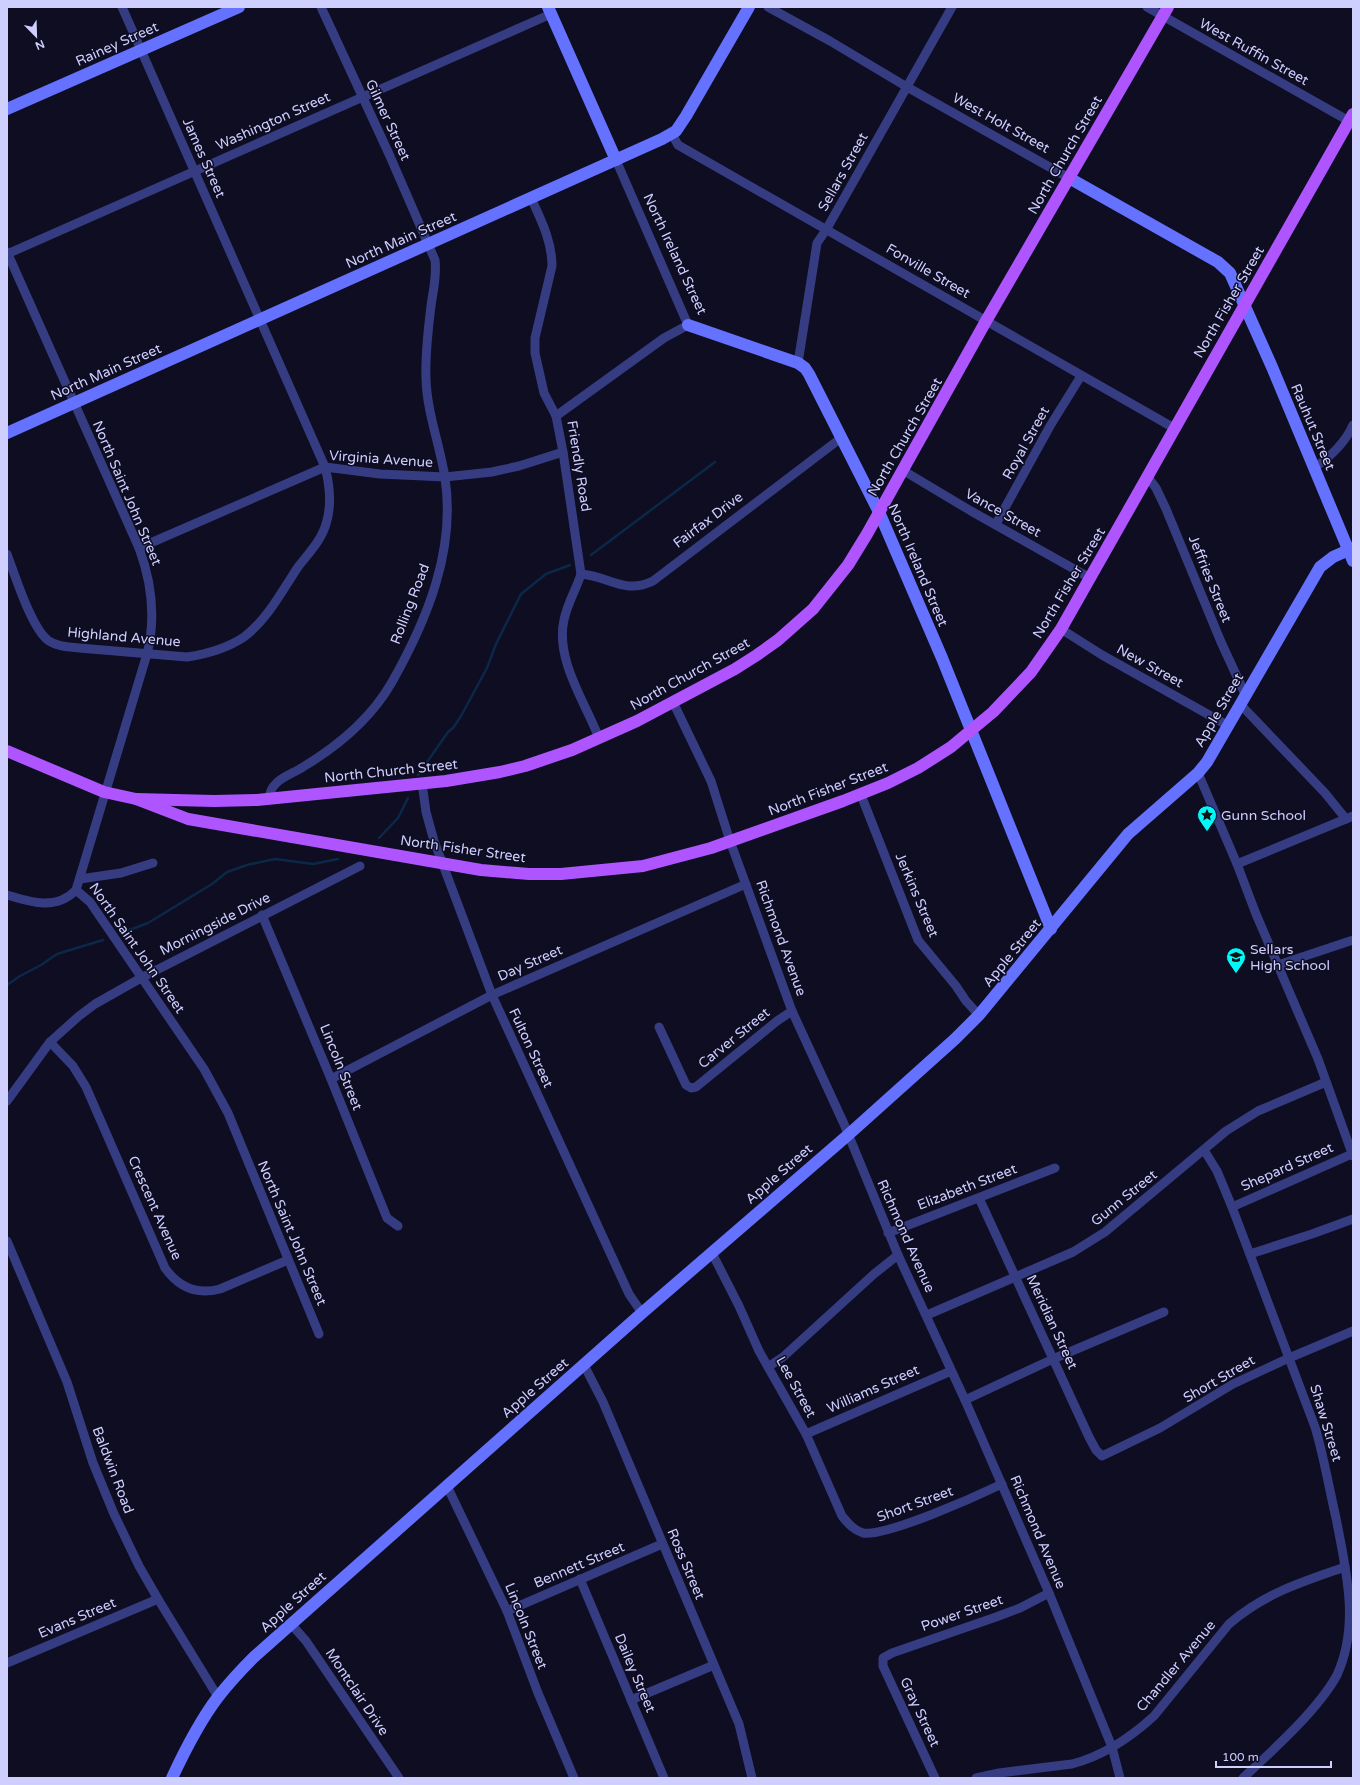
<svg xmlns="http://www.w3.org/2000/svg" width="1360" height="1785" font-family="'Varela Round',sans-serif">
  <rect width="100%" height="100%" fill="#0e0d22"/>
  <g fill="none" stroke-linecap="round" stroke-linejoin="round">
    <g stroke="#0b2848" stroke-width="2.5">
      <polyline points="591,555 715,462"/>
      <polyline points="418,775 448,732 453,728 461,716 487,668 496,644 521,594 546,574 570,565"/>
      <polyline points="379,838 398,818 408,798"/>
      <polyline points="124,932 148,923 212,884 227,872 247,865 275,859 313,864 338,859"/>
      <polyline points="7,985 20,976 41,965 57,954 103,940"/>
    </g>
    <g stroke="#363c82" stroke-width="9">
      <polyline points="768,7 830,41 907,87 1069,178"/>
      <polyline points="1147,7 1349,121"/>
      <polyline points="672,134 678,145 1174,428"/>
      <path d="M531,198c10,22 21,43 21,68l-17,72v15l9,40 12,23 7,36 18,122c-5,16 -14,30 -17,46 -9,39 21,82 35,118"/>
      <path d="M7,252l132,296c13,35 17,70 8,106l-71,236c-20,21 -46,12 -69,5"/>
      <polyline points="7,254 551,14"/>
      <polyline points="798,363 817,243 826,230 952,7"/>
      <polyline points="556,416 664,338 688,325 616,160"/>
      <path d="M1314,468c16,-11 31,-25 39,-43"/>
      <polyline points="904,471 971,511 1090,578"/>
      <polyline points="1147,476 1156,488 1166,509 1221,642 1245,694"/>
      <polyline points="996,524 1050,426 1081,376"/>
      <polyline points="139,548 325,467 380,474 445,477 492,472 519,466 563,452"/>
      <path d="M7,554c8,21 25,76 42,87 9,6 20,6 30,7l108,9c20,-3 39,-8 57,-20 23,-17 38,-46 54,-70 10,-13 23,-26 28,-43 6,-19 4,-38 -1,-57l-203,-460"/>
      <path d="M581,574c28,2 43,21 72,7l188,-143"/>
      <polyline points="1061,629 1102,655 1227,725"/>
      <polyline points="673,702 711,781 730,841 792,1011 844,1124 898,1255 965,1400 1049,1593 1112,1747 1120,1778"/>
      <polyline points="1240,704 1325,793 1346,819"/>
      <polyline points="1198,773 1237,864 1256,914 1318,1059 1353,1156"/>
      <polyline points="422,783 426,812 434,841 492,995 629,1294 642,1313"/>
      <polyline points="861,795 918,940 956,986 966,1001 979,1015"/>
      <path d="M269,799c1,-19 20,-23 34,-32 35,-21 68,-48 89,-85 35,-62 64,-132 53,-204 -5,-33 -18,-65 -19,-99 -1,-25 2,-49 5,-73 2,-16 6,-29 4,-46l-46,-106 -68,-147"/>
      <polyline points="1237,864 1353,816"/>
      <polyline points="80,879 121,873 153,863"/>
      <polyline points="76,890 90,902 204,1069 228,1113 319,1334"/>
      <polyline points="262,915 331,1079 387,1218 398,1226"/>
      <polyline points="1278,965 1353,940"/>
      <polyline points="659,1027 686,1085 691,1088 696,1087 777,1021 792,1011"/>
      <path d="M50,1042l23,24 13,21 79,181c14,20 32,27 55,21l68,-29"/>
      <polyline points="331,1079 492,995 746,884"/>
      <polyline points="7,1101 50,1042 79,1016 95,1004 141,978 360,866"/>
      <path d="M1204,1150l13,21 15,36 83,220c9,30 14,61 21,91 10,52 24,107 1,157 -19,35 -65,76 -94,103"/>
      <polyline points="979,1198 1089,1437 1096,1450 1102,1456 1160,1428 1233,1384 1289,1358 1353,1331"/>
      <polyline points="1232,1207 1352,1154"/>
      <polyline points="888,1233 1055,1168"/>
      <polyline points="7,1241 67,1382 93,1463 114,1514 139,1566 158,1599 218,1697"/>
      <path d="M712,1253l27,53 20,45 47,83 36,82c6,7 11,14 21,17 23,4 114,-37 139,-49"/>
      <polyline points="1250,1254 1312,1234 1353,1219"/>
      <polyline points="927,1315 1073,1252 1105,1232 1226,1131 1258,1111 1326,1082"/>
      <polyline points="584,1365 603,1402 739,1724 752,1778"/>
      <polyline points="768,1367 783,1357 874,1274 898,1255"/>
      <polyline points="965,1400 1053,1359 1164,1312"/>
      <polyline points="806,1434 951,1371"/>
      <polyline points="447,1486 507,1611 538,1693 574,1778"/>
      <polyline points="580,1579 664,1778"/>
      <polyline points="507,1611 662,1544"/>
      <polyline points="291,1624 306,1641 399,1778"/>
      <polyline points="7,1663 158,1599"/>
      <polyline points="631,1700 714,1665"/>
      <polyline points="935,1778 883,1666 883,1658 892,1653 996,1617 1020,1608 1049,1593"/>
      <path d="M976,1778l23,-5 73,-9c31,-8 59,-27 82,-48l75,-92c36,-31 73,-42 116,-57"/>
    </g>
    <g stroke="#6571ff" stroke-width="12">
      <polyline points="548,7 616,160"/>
      <polyline points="7,109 239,7"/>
      <polyline points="1069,178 1218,262 1230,273 1272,367 1353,561"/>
      <polyline points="688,325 798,363 805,368 809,374 879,512 942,658 1051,929"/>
      <polyline points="7,433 662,139 676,131 686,116 749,7"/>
      <path d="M172,1778c13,-28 27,-56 46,-81 11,-14 23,-27 36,-40l388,-344 206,-178 107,-96 24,-24 149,-181 70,-61 9,-11 113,-195 13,-10 20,-9"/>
    </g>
    <g stroke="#ae55ff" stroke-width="12">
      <polyline points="7,751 104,792 136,799 214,801 257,800 446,781 500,772 525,766 572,750 637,721 735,669 757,655 778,640 813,609 848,565 867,534 986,321 1168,7"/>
      <polyline points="136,799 188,819 481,870 529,874 561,874 643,866 711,848 843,801 888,783 918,768 951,747 993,712 1031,672 1061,629 1353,114"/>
    </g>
  </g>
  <defs>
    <symbol id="sight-pin" viewBox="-11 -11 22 30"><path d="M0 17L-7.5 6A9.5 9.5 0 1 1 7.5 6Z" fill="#00f9f8" stroke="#0e0d22"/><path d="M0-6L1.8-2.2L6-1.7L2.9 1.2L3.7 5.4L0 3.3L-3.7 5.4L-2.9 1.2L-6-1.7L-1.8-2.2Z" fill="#111"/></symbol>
    <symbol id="school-pin" viewBox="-11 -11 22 30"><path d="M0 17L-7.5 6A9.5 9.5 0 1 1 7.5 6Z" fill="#00f9f8" stroke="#0e0d22"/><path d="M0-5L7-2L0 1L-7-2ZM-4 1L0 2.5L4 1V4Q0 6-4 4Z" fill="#111"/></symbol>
  </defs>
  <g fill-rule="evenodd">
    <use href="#sight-pin" x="1196" y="804" width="22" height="30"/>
    <use href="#school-pin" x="1225" y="946" width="22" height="30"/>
  </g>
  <g text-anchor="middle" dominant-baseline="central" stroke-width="3" stroke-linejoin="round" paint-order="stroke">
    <g font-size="14" fill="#ceceff" stroke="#0e0d22">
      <text transform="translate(117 44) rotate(-24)">Rainey Street</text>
      <text transform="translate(1254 52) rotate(29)">West Ruffin Street</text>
      <text transform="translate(388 120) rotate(65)">Gilmer Street</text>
      <text transform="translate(273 121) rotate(-24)">Washington Street</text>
      <text transform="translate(1001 123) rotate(29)">West Holt Street</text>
      <text transform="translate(1065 155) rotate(-60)">North Church Street</text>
      <text transform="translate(204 158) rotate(66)">James Street</text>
      <text transform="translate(843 172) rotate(-61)">Sellars Street</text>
      <text transform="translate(401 240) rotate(-24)">North Main Street</text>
      <text transform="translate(675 254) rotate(65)">North Ireland Street</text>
      <text transform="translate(928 271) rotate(30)">Fonville Street</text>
      <text transform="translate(1229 302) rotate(-60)">North Fisher Street</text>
      <text transform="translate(106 372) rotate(-24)">North Main Street</text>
      <text transform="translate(1313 427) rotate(67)">Rauhut Street</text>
      <text transform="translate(905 437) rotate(-60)">North Church Street</text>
      <text transform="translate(1026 443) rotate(-61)">Royal Street</text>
      <text transform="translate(381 459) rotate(4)">Virginia Avenue</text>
      <text transform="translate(579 466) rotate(81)">Friendly Road</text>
      <text transform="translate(127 493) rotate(67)">North Saint John Street</text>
      <text transform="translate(1003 513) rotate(29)">Vance Street</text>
      <text transform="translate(708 520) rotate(-37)">Fairfax Drive</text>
      <text transform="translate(918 565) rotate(67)">North Ireland Street</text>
      <text transform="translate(1210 579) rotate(68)">Jeffries Street</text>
      <text transform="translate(1069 583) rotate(-59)">North Fisher Street</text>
      <text transform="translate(410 604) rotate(-69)">Rolling Road</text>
      <text transform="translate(124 637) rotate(5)">Highland Avenue</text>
      <text transform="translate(1150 666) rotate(29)">New Street</text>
      <text transform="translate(690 674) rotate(-29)">North Church Street</text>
      <text transform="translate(1219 710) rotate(-60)">Apple Street</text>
      <text transform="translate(391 771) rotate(-6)">North Church Street</text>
      <text transform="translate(828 789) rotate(-21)">North Fisher Street</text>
      <text transform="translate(463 849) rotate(8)">North Fisher Street</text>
      <text transform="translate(917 895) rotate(67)">Jerkins Street</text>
      <text transform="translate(215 924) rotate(-27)">Morningside Drive</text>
      <text transform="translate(781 938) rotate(70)">Richmond Avenue</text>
      <text transform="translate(137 948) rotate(55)">North Saint John Street</text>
      <text transform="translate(1012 953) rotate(-51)">Apple Street</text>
      <text transform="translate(530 963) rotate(-24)">Day Street</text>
      <text transform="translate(734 1038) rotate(-39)">Carver Street</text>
      <text transform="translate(531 1048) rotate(65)">Fulton Street</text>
      <text transform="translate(341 1067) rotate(68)">Lincoln Street</text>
      <text transform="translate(1287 1167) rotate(-24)">Shepard Street</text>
      <text transform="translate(779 1174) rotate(-41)">Apple Street</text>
      <text transform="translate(967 1187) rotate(-21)">Elizabeth Street</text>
      <text transform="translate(1124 1198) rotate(-39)">Gunn Street</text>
      <text transform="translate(155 1208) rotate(66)">Crescent Avenue</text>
      <text transform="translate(292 1233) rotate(67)">North Saint John Street</text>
      <text transform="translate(906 1236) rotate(66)">Richmond Avenue</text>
      <text transform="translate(1052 1322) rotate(65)">Meridian Street</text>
      <text transform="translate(1219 1379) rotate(-30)">Short Street</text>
      <text transform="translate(796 1387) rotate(61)">Lee Street</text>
      <text transform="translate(535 1388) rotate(-41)">Apple Street</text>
      <text transform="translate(873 1389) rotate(-24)">Williams Street</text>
      <text transform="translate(1326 1423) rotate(73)">Shaw Street</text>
      <text transform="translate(113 1470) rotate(69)">Baldwin Road</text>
      <text transform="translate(915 1504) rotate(-20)">Short Street</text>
      <text transform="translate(1038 1532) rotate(67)">Richmond Avenue</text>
      <text transform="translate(686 1564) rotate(67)">Ross Street</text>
      <text transform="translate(579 1565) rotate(-23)">Bennett Street</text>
      <text transform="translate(293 1602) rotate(-42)">Apple Street</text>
      <text transform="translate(962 1613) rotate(-19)">Power Street</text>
      <text transform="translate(77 1618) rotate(-23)">Evans Street</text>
      <text transform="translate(526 1626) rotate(68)">Lincoln Street</text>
      <text transform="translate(1176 1666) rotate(-50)">Chandler Avenue</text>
      <text transform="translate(635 1673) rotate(67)">Dailey Street</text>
      <text transform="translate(357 1692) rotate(56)">Montclair Drive</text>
      <text transform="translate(920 1712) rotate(65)">Gray Street</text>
    </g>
    <g font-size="14" fill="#ceceff" stroke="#0e0d22" text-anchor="start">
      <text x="1221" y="815">Gunn School</text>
      <text x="1250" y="949">Sellars<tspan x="1250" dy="16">High School</tspan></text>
    </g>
  </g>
  <rect width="1360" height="1785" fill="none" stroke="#ceceff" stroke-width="16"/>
  <g transform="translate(36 36) rotate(157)" stroke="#0e0d22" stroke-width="3" paint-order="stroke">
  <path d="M0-3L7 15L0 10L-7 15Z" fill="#ceceff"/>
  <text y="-6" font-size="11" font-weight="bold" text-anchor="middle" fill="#ceceff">N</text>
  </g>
  <path d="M1216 1761v6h115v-6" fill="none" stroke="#ceceff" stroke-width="2"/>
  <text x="1222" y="1761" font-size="12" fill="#ceceff" stroke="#0e0d22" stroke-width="3" paint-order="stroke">100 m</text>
</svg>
